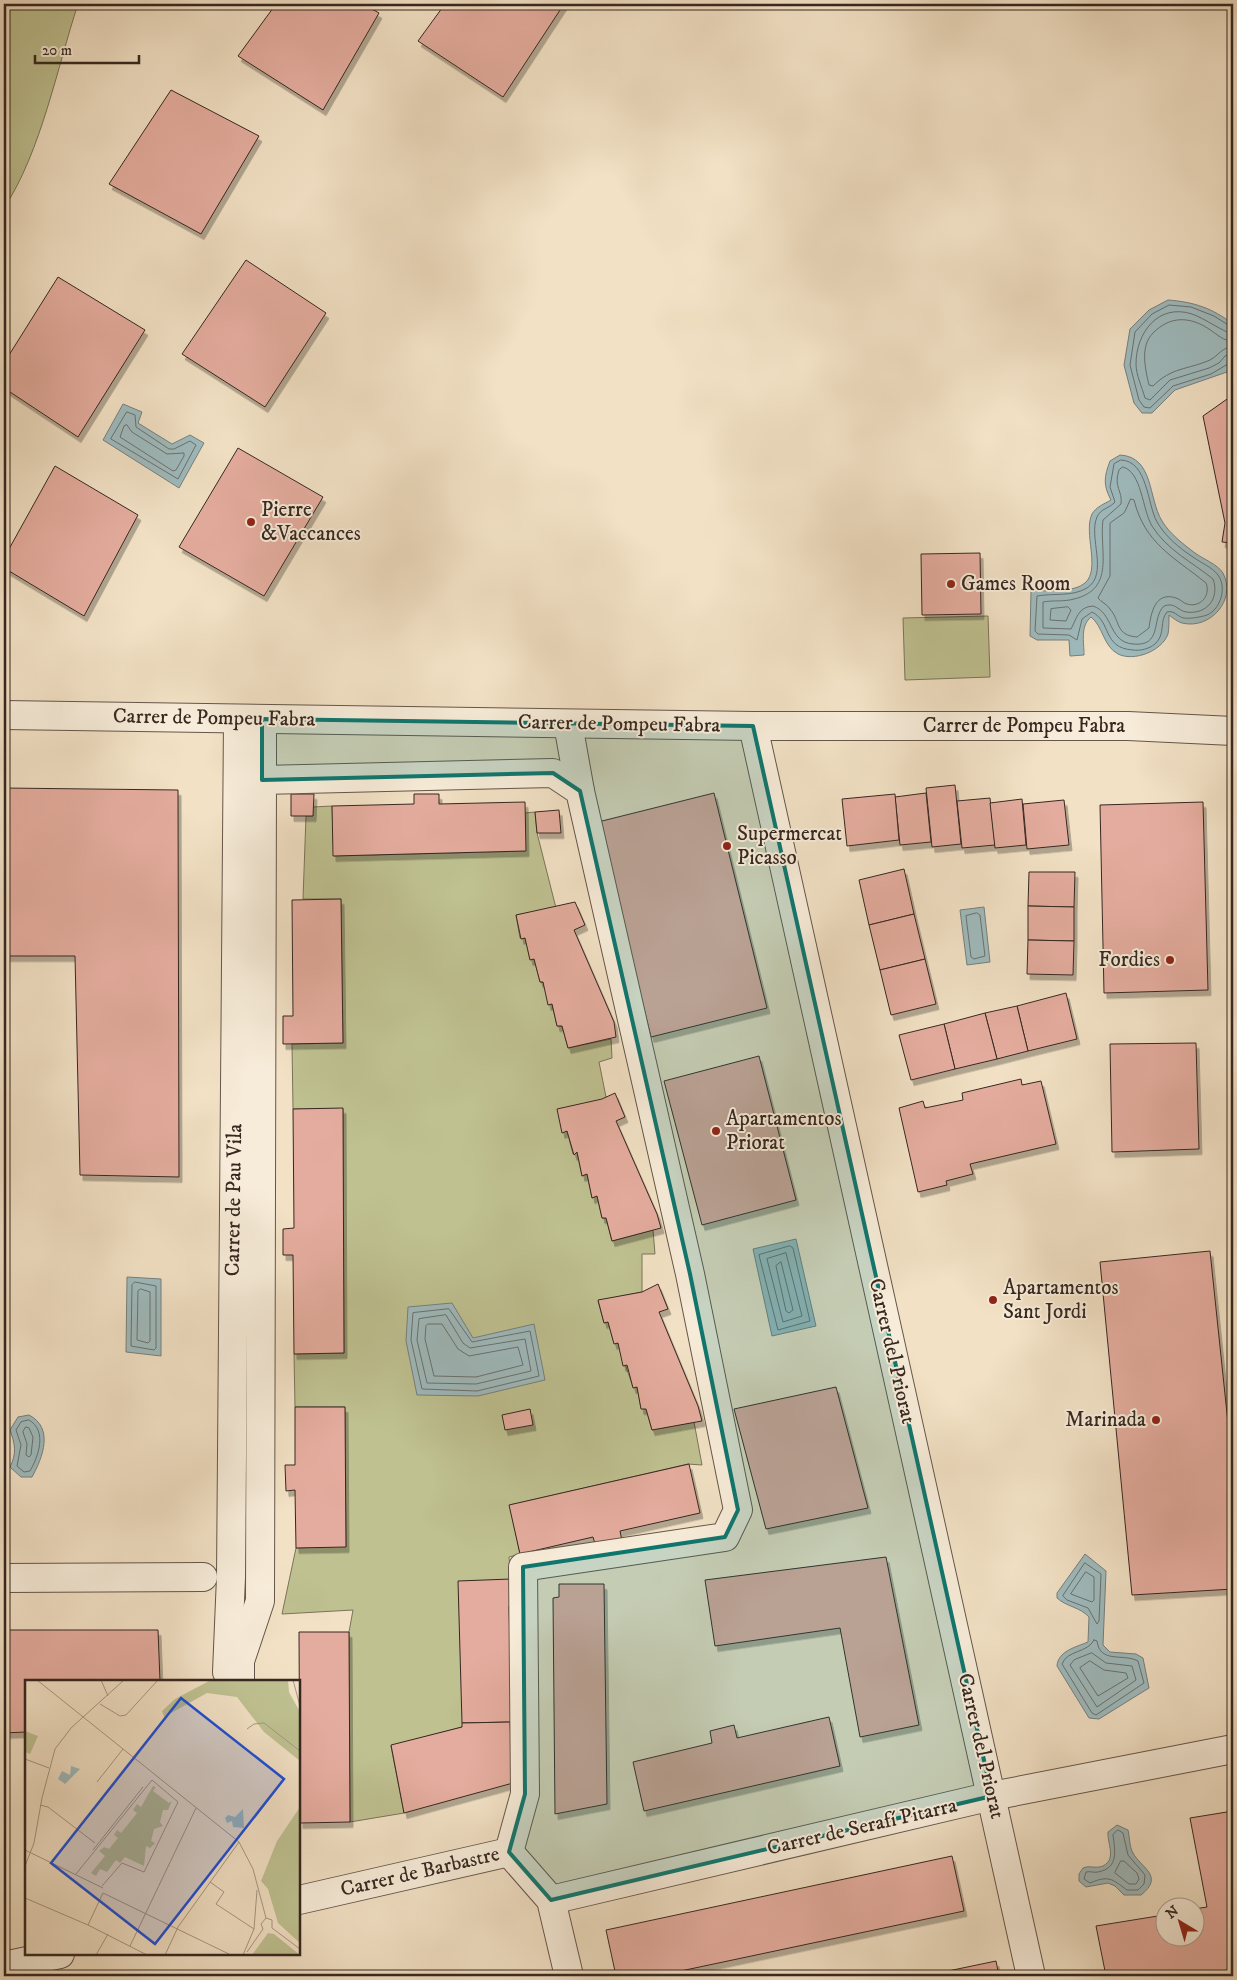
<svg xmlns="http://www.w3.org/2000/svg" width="1237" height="1980" font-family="'IM FELL DW Pica',serif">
  <defs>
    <filter id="shadow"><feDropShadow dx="3" dy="5.5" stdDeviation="0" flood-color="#0004"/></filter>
  </defs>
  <rect width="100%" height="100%" fill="#f2e1c5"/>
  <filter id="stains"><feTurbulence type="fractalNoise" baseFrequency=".004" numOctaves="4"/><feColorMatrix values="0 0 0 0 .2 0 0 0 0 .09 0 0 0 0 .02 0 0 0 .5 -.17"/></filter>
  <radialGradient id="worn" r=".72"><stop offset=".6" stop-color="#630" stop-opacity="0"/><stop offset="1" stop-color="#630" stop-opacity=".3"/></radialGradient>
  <g fill="#bfc191" stroke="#7a7459">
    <path d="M4,4h74c-21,64 -37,148 -74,204z"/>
    <polygon points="988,616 990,677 905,680 903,618"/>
    <polygon points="332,806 334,856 525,851 525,813 535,812 537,833 556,908 516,915 520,938 525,938 530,959 534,959 540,982 543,982 552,1004 557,1026 562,1026 568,1048 611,1039 612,1058 599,1062 606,1097 567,1131 573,1154 577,1152 582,1176 587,1174 592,1198 597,1196 602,1218 606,1218 612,1241 653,1230 655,1254 642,1254 642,1292 598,1301 604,1323 608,1322 614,1343 618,1343 633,1387 637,1387 641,1408 646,1409 652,1430 694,1422 702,1465 688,1464 510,1505 520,1554 509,1557 511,1579 462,1727 391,1746 404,1813 350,1822 349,1632 353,1610 282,1614 296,1548 346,1546 345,1407 295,1407 294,1354 344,1353 343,1109 293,1109 292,1044 343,1043 341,899 303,899 306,816 313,816 313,807"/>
  </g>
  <g fill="#9fbbbe" stroke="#75807f">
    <path d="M1168,300c26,2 44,8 65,24v39l-6,9 -52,18 -23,23h-10l-8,-10 -10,-38 6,-36 19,-19z"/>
    <polygon points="123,404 142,412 138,423 172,444 190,435 204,443 179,488 103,440"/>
    <path d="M1120,455c34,2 28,43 42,66 8,13 21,23 33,32 8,6 22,11 28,20 14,27 -13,57 -41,50 -4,-1 -9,-5 -13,-8 0,6 0,14 -1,19 -6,17 -34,28 -50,20 -15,-8 -15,-28 -27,-37 -11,9 -7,25 -7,38l-14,1 -1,-16h-32l-7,-4 1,-45c15,-1 43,2 54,-8 16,-14 -2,-50 7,-69 4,-7 12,-10 19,-14 -8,-15 -7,-23 -1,-39z"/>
    <polygon points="984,907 990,962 967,965 960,910"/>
    <polygon points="796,1239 816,1326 772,1336 753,1249"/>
    <polygon points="127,1277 161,1279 161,1356 126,1352"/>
    <polygon points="452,1303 473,1338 534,1324 545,1380 478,1396 417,1395 406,1341 408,1307"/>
    <path d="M29,1415c25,13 14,42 3,62h-11l-11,-10c7,-14 5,-23 0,-37l8,-13z"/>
    <path d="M1085,1554l21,17 -3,74 7,7 26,2 7,4 6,30 -50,31 -10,-1 -32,-52c1,-15 19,-19 31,-24l1,-25c-9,-10 -22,-10 -32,-19v-5z"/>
    <path d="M1117,1825l11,5c2,8 1,16 5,23 8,15 32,23 8,42h-17l-9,-9 -7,-3 -22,4 -7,-6v-7l4,-6c7,-3 12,1 20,-2 14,-7 4,-23 5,-34z"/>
  </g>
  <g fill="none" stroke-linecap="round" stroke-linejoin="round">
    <g stroke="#6a7170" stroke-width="1">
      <polyline points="1233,328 1214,316 1191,307 1169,305 1152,314 1135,332 1130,365 1139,400 1144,407 1150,408 1173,386 1211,374 1233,361"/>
      <path d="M1233,334c-8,-1 -29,-16 -41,-20 -34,-11 -56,19 -56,50 0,11 6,23 9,34l5,2 20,-20 39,-12 10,-5 6,-7 8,-2"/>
      <path d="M1233,341c-10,0 -15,-6 -24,-12 -20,-13 -39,-13 -56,4 -13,13 -8,35 -4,52l4,1c19,-19 34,-16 57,-26 9,-5 12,-13 23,-13"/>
      <polygon points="127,412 135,415 136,427 169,449 174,449 190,441 196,445 178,479 111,439"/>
      <polygon points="127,425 132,432 167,454 184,453 184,456 176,470 173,471 120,437 124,426"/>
      <path d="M1121,460c27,1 26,44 36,62 8,14 22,26 36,35 8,6 19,10 25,18 9,12 3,34 -11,40 -6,2 -17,4 -23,3 -7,-1 -9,-8 -17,-6 -8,9 -1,22 -12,32 -6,5 -15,7 -22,6 -31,-2 -21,-28 -41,-38l-10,7 -5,21 -8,-5 -31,-1 -3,-3 2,-35c16,-3 35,1 50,-8 22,-14 1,-51 10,-71 3,-8 13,-9 18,-15l-5,-15 4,-23z"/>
      <path d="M1123,467c19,5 19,42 29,59 15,24 40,36 61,53 7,19 -6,36 -27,33 -9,-2 -11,-10 -22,-6 -13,12 -1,41 -31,38 -25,-2 -19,-31 -40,-38 -15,1 -16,12 -22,23l-28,-1v-26c10,-2 21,0 31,-3 42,-10 25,-48 29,-79l18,-16c2,-13 -8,-17 -2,-34z"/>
      <path d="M1131,499l3,1c11,44 40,57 72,83 5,13 -6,25 -19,21 -4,-1 -7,-5 -11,-6 -21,-7 -25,15 -27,30l-12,9c-22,-2 -16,-15 -27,-28 -3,-5 -9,-7 -12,-11l12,-22v-53l14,-10z"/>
      <polygon points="1068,607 1071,610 1066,621 1050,620 1051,609"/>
      <polygon points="977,913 980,915 985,956 974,959 971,957 966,916"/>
      <polygon points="790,1246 793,1248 810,1321 778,1330 759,1255"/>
      <polygon points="786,1253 802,1316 783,1322 767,1259"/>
      <polygon points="781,1262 793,1310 789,1313 786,1311 776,1266"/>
      <polygon points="135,1282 156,1286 156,1348 154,1350 131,1346 132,1285"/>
      <polygon points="141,1289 150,1292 150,1341 148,1343 137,1340 138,1291"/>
      <polygon points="449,1309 472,1342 530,1331 539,1376 477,1391 422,1389 411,1340 413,1313"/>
      <polygon points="446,1315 463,1343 470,1348 525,1339 531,1371 476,1384 427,1383 417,1340 419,1319"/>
      <polygon points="428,1324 442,1324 458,1349 469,1356 518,1347 523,1365 476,1377 434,1376 425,1339 426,1326"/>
      <path d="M29,1420c19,11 9,37 1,51l-6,1 -7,-6 4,-21 -5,-15 5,-8z"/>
      <polygon points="26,1427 29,1428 33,1437 31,1455 29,1457 26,1455 27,1444 23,1432"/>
      <polygon points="1085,1563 1101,1574 1099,1621 1097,1624 1088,1608 1067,1600 1063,1596"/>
      <polygon points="1086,1572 1094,1577 1094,1600 1092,1602 1071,1594"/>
      <path d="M1094,1640l3,1c3,23 26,12 41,20l6,22 -48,32 -4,-2 -30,-49c5,-14 26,-11 32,-24z"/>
      <polygon points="1092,1653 1106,1663 1132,1666 1136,1680 1097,1707 1070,1665 1074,1660"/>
      <polygon points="1090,1661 1104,1670 1126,1673 1128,1678 1098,1696 1080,1668"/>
      <path d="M1118,1830l5,3 5,22 17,20 -1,9 -6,6h-11c-15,-11 -18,-15 -37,-7l-6,-4 2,-7c5,-1 8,1 12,0 21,-4 17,-21 15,-37z"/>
      <polygon points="1121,1861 1124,1861 1137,1873 1139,1879 1136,1884 1129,1884 1115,1873"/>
    </g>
  </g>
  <g fill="#e4ac9e" stroke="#362721" filter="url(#shadow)">
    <polygon points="276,4 363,4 379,13 323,110 238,56"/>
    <polygon points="445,4 564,4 503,97 418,41"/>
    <polygon points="171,90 259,136 201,234 109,184"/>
    <polygon points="246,260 326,313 265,407 182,354"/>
    <polygon points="58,277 145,330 78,437 4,388 4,363"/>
    <polygon points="1230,397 1233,401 1233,543 1222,542 1225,523 1203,416"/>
    <polygon points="238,448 323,497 264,596 179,547"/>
    <polygon points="55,466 138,515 84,616 4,568 4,558"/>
    <polygon points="980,553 981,614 922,615 921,554"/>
    <polygon points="955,785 961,844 932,847 926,788"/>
    <polygon points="4,788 178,790 179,1177 80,1175 75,956 4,956"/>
    <polygon points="714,793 767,1008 651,1037 598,822"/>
    <polygon points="926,793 931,842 900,845 895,797"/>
    <polygon points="291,794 314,794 313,816 291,816"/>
    <polygon points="414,794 439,794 439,804 525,802 526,851 333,856 332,806 414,804"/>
    <polygon points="895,794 899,840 847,846 842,799"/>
    <polygon points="990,798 995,845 962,848 957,801"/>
    <polygon points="1022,799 1026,845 995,848 990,803"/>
    <polygon points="1064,800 1069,845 1027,849 1023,804"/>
    <polygon points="1203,802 1208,990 1104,993 1100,805"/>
    <polygon points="559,810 561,833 537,833 535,812"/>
    <polygon points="904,869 914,914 869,925 859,880"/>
    <polygon points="1029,872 1075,872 1074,907 1028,906"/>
    <polygon points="341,899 343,1043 283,1044 283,1016 293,1016 292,900"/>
    <polygon points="575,902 585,925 574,930 614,1022 616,1037 568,1048 562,1026 557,1026 552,1004 548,1005 543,982 540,982 534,959 530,960 525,938 521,939 516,915"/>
    <polygon points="1028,906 1074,907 1074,941 1028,940"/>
    <polygon points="914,914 925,959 880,970 869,925"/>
    <polygon points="1028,940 1074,941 1073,975 1027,974"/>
    <polygon points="925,959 936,1004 891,1015 880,970"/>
    <polygon points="1066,993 1077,1039 1028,1051 1017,1006"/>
    <polygon points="1017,1006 1028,1051 997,1059 985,1013"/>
    <polygon points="985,1013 997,1059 955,1069 944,1024"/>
    <polygon points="944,1024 955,1069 911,1080 899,1035"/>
    <polygon points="1196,1043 1199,1149 1112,1152 1110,1044"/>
    <polygon points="759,1056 796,1200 702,1225 664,1081"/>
    <polygon points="1021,1079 1022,1085 1041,1081 1056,1144 970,1164 973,1174 946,1181 947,1185 918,1192 899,1108 923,1101 925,1108 963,1100 962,1093"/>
    <polygon points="615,1093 625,1117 616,1121 657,1214 661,1228 612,1241 606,1218 602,1218 597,1196 592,1198 587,1174 582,1176 577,1152 574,1155 567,1131 562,1133 557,1109 602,1099"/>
    <polygon points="343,1108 344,1353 294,1354 293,1255 283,1255 283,1229 294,1228 293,1109"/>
    <polygon points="1210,1251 1233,1471 1233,1589 1132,1595 1100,1262"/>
    <polygon points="658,1284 668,1309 659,1312 698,1406 702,1421 652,1430 646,1409 641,1409 637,1387 633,1388 627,1365 623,1366 618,1343 614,1344 608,1322 604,1323 598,1300 642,1292"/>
    <polygon points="836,1387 868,1508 766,1529 734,1409"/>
    <polygon points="295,1407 345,1407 346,1547 296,1548 295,1490 286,1491 285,1465 295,1465"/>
    <polygon points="530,1409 533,1425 505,1430 502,1415"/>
    <polygon points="689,1464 700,1513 620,1531 622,1541 596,1547 593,1537 520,1554 509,1505"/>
    <polygon points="886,1557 919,1725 860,1737 840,1628 715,1646 705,1580"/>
    <polygon points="511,1579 520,1604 509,1606 512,1722 462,1723 458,1581"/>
    <polygon points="559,1584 604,1584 607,1804 555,1814 553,1598 559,1597"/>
    <polygon points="4,1630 158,1630 160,1681 26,1681 26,1732 4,1733"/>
    <polygon points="299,1632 349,1632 350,1822 300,1823"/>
    <polygon points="829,1717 840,1766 644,1811 633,1762 712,1743 710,1731 734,1725 737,1738"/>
    <polygon points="510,1722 513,1783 404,1813 391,1745 462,1727 462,1723"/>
    <polygon points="1233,1811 1233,1976 1106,1976 1096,1926 1164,1915 1164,1938 1194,1938 1194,1909 1207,1907 1190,1818"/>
    <polygon points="952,1856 964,1911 657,1976 616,1976 606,1930"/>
    <polygon points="996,1961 999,1976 924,1976"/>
  </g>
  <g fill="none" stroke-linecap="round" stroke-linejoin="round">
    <defs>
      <g id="minor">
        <polyline points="4,715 753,726 1128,726 1233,731"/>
        <polyline points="568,724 580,791"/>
        <polyline points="753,726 1031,1976"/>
        <polyline points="262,780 262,719"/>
        <polyline points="4,1578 203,1577"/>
        <polyline points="227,1672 231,1577 238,719"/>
        <polyline points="240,1681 240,1661 260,1601 262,780 553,773 580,791 690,1274 738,1510 725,1537 523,1567 525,1794 509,1852"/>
        <polyline points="299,1900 509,1852 551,1900 569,1976"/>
        <polyline points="551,1900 992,1796 1233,1749"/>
        <polyline points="4,1966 60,1954"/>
      </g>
    </defs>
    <use href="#minor" stroke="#65564a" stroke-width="30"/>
    <use href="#minor" stroke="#f7ecd9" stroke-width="28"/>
  </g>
  <path fill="#0f766e" fill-opacity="0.2" stroke="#0f766e" stroke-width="4" stroke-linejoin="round" d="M262,719l491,7 239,1070 -441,104 -42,-48 16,-58 -2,-227 202,-30 13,-27 -48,-236 -110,-483 -27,-18 -291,7z"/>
  <g fill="#8f2418" stroke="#f7ecd9" stroke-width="2">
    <circle cx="251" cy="522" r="5"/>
    <circle cx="951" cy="584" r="5"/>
    <circle cx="727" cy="846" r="5"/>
    <circle cx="1170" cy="960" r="5"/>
    <circle cx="716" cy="1131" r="5"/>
    <circle cx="993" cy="1300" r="5"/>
    <circle cx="1156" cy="1420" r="5"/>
  </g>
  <g text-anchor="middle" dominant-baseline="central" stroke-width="4" stroke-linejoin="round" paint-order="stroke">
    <g font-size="21" fill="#362721" stroke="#f7ecd9" text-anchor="start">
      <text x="261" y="510">Pierre<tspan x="261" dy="24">&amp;Vaccances</tspan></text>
      <text x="961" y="584">Games Room</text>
      <text x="737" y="834">Supermercat<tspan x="737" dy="24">Picasso</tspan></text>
      <text x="1160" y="960" text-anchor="end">Fordies</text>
      <text x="726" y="1119">Apartamentos<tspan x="726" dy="24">Priorat</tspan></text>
      <text x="1003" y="1288">Apartamentos<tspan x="1003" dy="24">Sant Jordi</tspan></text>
      <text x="1146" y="1420" text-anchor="end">Marinada</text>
    </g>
    <g font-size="21" fill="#362721" stroke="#f7ecd9">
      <text transform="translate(214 718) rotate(1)">Carrer de Pompeu Fabra</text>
      <text transform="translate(619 724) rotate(1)">Carrer de Pompeu Fabra</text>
      <text x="1024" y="726">Carrer de Pompeu Fabra</text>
      <text transform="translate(234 1200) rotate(-89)">Carrer de Pau Vila</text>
      <text transform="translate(892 1351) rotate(77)">Carrer del Priorat</text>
      <text transform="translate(981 1746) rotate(77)">Carrer del Priorat</text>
      <text transform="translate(862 1827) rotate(-13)">Carrer de Serafí Pitarra</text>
      <text transform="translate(420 1872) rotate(-13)">Carrer de Barbastre</text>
    </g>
  </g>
  <g transform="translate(25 1680)">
    <rect width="275" height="275" fill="#f2e1c5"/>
    <path d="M186,0h77l1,12 11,20v49l-36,-29 -27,-35 -30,-4 -43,24 -2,-6 13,-12zM0,51l13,5 -8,18 -5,-2zM128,106l3,1 -3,4 16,12 3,-2 -4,9h-5l-3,12 3,4 -9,3 -3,12 4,2 -5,5 -4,-2 -2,20 -19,-9 -5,6 -4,-3 -9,12 -7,-3 -4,7 -5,-3 14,-17 -6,-5 5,-4 5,2 9,-11 -4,-3 3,-5 4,3 16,-20 -4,-3 4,-6 4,3zM275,127v136l-22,-20 -10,-34 -7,-8 16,-40zM243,253l6,1 26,21h-48z" fill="#bfc191"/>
    <path d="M46,86l9,3 -15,15 -7,-5 4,-8 8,4zM218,129l1,19 -11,-1 -1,-6 -5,2 -2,-5 3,-3 7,2z" fill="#9fbbbe"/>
    <path fill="none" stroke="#a79783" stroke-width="1" d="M12,0l202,162 14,27 13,49M76,0l7,16M268,0l7,26M75,24l20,12 6,-1 32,-35M222,49l7,-5 10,-1 36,28M0,79l24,9M72,102l26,-33M15,125l8,2 47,36M0,170l78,38M68,170l50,-63M0,186l9,-23 8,-45 13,-49 16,-21 53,-48M51,194l76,-94 26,22 -34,70 -22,-9 -20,23M185,202l14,10 -8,12 38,25M78,213l128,62M0,218l63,27 59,30M63,245l15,-32M247,248l28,21M238,249l-2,-5 5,-6 6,2v8M105,266l66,-138M222,272l16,-23M71,275l12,-21M140,275l13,-28 61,-85M218,275l11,-26 3,-39"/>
    <path fill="#1d4ed8" fill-opacity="0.15" stroke="#1d4ed8" stroke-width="2.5" d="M156,18l103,81 -129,165 -104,-81z"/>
    <rect width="275" height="275" fill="none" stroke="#362721" stroke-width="2.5"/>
  </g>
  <rect width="1237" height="1980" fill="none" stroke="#f2e1c5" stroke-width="20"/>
  <rect x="5" y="5" width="1227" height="1970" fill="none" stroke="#362721" stroke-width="2.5"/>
  <rect x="10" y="10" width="1217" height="1960" fill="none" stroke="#362721"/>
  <g transform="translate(1180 1922) rotate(322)"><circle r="24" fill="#f7ecd9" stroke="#aa9d8f"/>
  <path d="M0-4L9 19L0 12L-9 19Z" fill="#8f2418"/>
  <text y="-8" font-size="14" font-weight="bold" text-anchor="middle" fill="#362721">N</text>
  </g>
  <path d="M35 55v8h104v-8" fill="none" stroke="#362721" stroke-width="2.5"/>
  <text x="42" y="55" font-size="15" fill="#362721" stroke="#f7ecd9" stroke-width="4" paint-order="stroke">20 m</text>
  <rect width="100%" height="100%" filter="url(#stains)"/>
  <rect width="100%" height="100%" fill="url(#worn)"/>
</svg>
